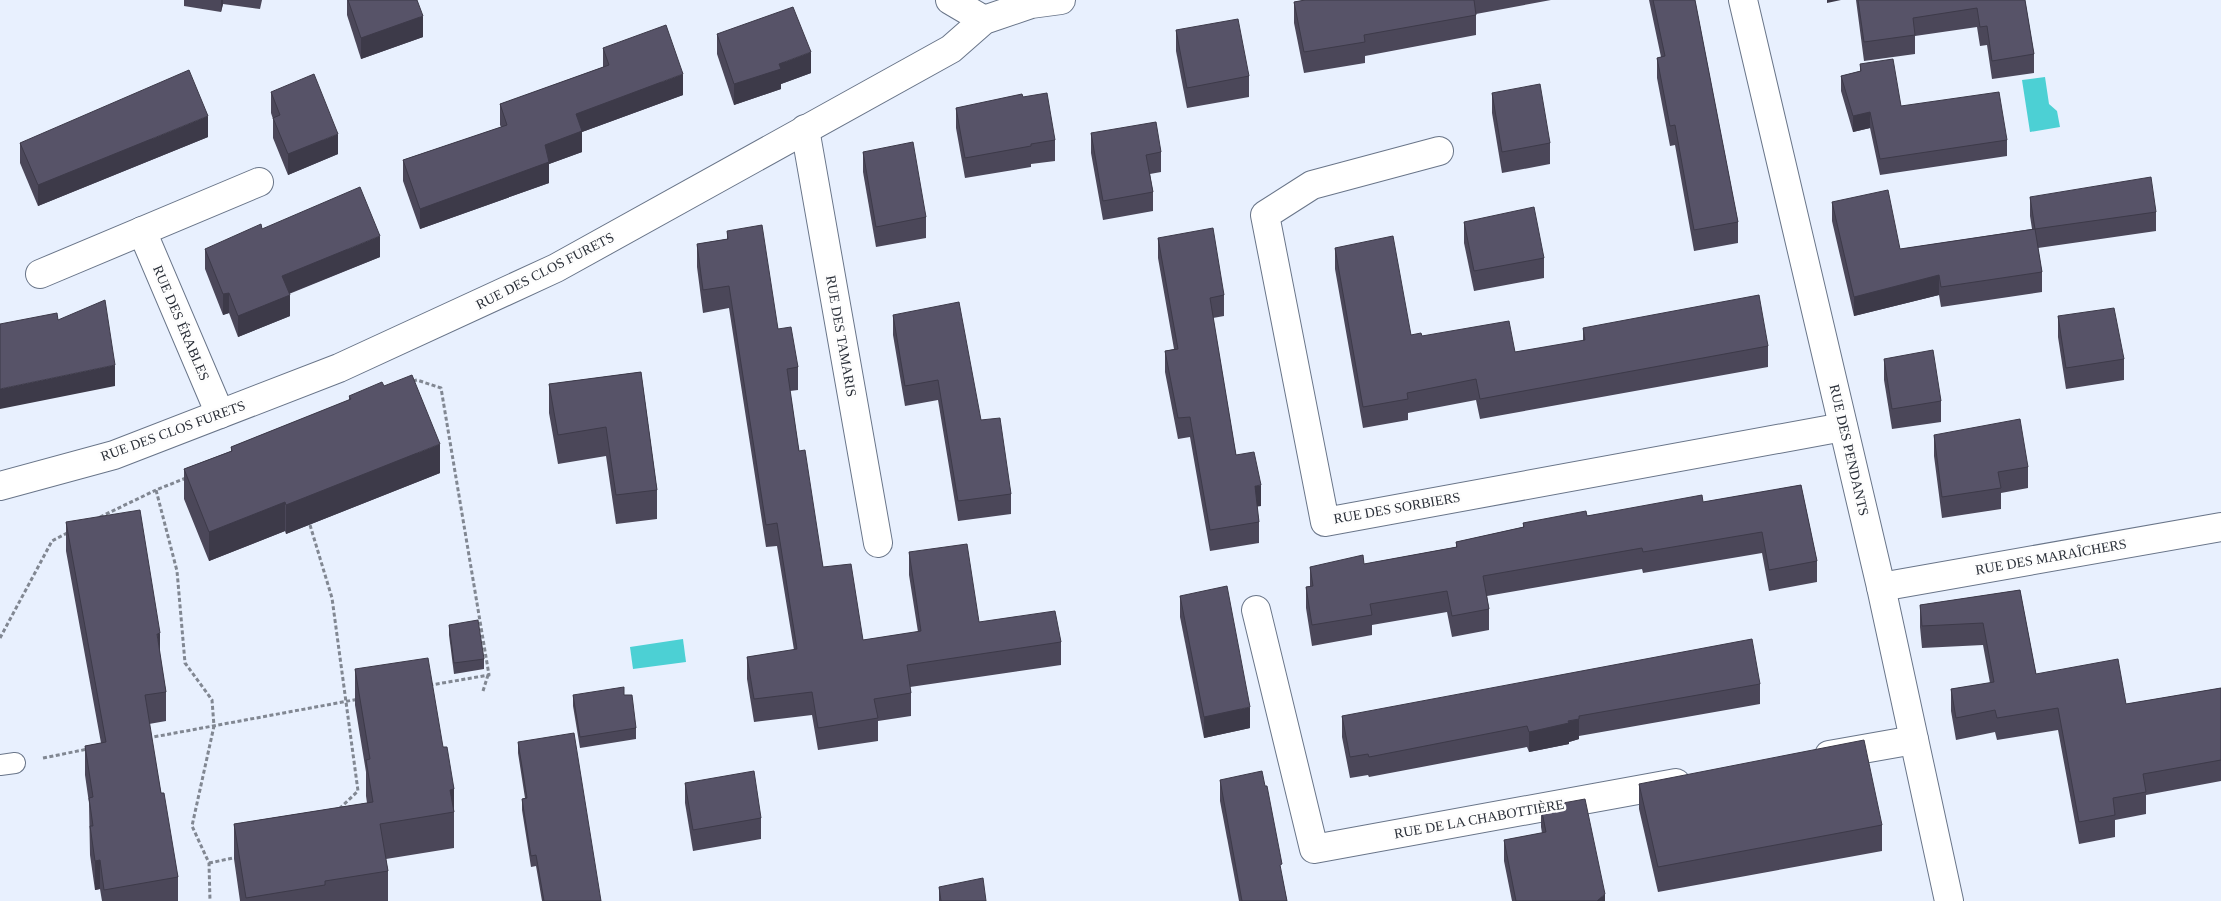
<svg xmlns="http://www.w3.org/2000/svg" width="2221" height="901" font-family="Georgia,serif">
  <rect width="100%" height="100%" fill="#e8f0fe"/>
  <g fill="#4cd0d4">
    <polygon points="2045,77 2049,104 2057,111 2060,127 2030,132 2022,80"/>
    <polygon points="683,639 686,662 633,669 630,647"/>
  </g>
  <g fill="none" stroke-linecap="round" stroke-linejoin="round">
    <defs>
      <polyline id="service" points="0,765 15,763"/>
      <g id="minor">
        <polyline points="950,0 984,20"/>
        <polyline points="1743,0 1881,587 1949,901"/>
        <polyline points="805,129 878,543"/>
        <polyline points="1439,151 1312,185 1265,215 1325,522 1843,427"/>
        <polyline points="142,231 220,414"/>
        <polyline points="40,274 259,182"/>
        <polyline points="0,486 114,455 339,368 556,268 951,49 984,20 1031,4 1061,0"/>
        <polyline points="1881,587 2221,527"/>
        <polyline points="1256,610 1314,849 1676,783"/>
        <polyline points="1829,755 1914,740"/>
      </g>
    </defs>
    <use href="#service" stroke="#697589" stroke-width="22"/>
    <use href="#minor" stroke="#697589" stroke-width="30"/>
    <g stroke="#818792" stroke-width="3" stroke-dasharray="4 2.5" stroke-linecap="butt">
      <polyline points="413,381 417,380 441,388 489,675 431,685"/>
      <polyline points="186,478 156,490 177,571 185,663 212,700 214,726 192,826 209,863 210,901"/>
      <polyline points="100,517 156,490"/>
      <polyline points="310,525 332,598 358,791 339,809"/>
      <polyline points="0,638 52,541 69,532"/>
      <polyline points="483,691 488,675"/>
      <polyline points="148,738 359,699"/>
      <polyline points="43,758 88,749"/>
      <polyline points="209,863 238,857"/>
    </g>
    <use href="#service" stroke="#fff" stroke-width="20"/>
    <use href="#minor" stroke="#fff" stroke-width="28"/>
  </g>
  <g fill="#4b4759">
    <polygon points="184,0 262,0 260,9 223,4 221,12 184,6"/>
    <polygon points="347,0 417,0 423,37 361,59 347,15"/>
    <polygon points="1305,0 1551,0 1476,14 1476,35 1365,56 1365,63 1304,73 1294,23 1294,2"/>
    <polygon points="1649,0 1695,0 1738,222 1738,243 1694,251 1675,145 1670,146 1657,78 1657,58 1661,57"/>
    <polygon points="1856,0 2025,0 2034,54 2034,73 1992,79 1987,45 1980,46 1977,27 1915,36 1915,54 1864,61"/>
    <polygon points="1176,30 1249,76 1249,97 1187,108 1176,51"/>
    <polygon points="717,34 811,73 781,84 781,89 734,105 717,54"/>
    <polygon points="603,48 683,95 582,132 582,152 549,164 549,183 420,229 403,181 403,160 501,127 500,125 500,104 603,67"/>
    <polygon points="1860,64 1901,106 2007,140 2007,156 1880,175 1870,128 1853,132 1841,91 1841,76 1860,71"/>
    <polygon points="271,92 338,154 288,175 273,138 273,119 271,113"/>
    <polygon points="1492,93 1550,143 1550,164 1502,173 1492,113"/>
    <polygon points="1023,97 1055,140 1055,161 1031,164 1031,167 965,178 956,128 956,108"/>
    <polygon points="1091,133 1161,152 1161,172 1150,174 1153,192 1153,211 1103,220 1091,153"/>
    <polygon points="208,137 38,206 20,163 20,143"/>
    <polygon points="863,152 926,217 926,238 876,247 863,172"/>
    <polygon points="2030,197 2156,212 2156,231 2038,248 2042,272 2042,292 1941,307 1939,295 1854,316 1832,221 1832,202 1900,249 2032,229 2030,216"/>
    <polygon points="1464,222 1544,258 1544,278 1474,291 1464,243"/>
    <polygon points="262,229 380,257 289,294 290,316 238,337 229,313 223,315 205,269 205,249"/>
    <polygon points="727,231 798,367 798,390 790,391 799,451 823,567 863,640 918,632 909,575 909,552 979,622 1061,642 1061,665 910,687 911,693 911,716 878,721 878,741 818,750 812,715 754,722 747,679 747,657 794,650 777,546 766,547 729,308 703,313 697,267 697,244 727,239"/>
    <polygon points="1158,238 1224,295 1224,316 1213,318 1236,455 1261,506 1257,506 1259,522 1259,543 1210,551 1190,437 1178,439 1165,372 1165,351 1174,349 1158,258"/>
    <polygon points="1335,248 1411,335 1515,352 1583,341 1583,328 1768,346 1768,367 1480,419 1476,400 1408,413 1408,420 1363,428 1335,269"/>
    <polygon points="893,315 981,420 1011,494 1011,514 958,521 938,400 905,406 893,335"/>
    <polygon points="2058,316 2124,359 2124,380 2066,389 2058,337"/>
    <polygon points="1884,359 1941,401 1941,422 1892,429 1884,380"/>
    <polygon points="641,372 657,490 657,519 616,524 606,456 558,464 549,413 549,384"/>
    <polygon points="349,396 440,473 286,534 285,531 209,561 184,499 184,469 231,451 231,447 349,400"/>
    <polygon points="1934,435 2028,467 2028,488 2001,493 2001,509 1942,518 1934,456"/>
    <polygon points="1801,485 1817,561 1817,582 1769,591 1762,553 1643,573 1642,569 1487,596 1489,609 1489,630 1452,637 1447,612 1372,625 1372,635 1312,646 1306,608 1306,587 1310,586 1310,567 1364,564 1456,547 1456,542 1523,527 1523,523 1703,502"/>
    <polygon points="66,522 160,656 166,692 166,721 149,724 161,793 178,877 178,901 102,901 100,889 95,890 90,855 89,803 85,775 85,746 101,743 66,551"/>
    <polygon points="2020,590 2036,674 2126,704 2221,688 2221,781 2146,795 2146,814 2115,820 2115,837 2079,844 2058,730 1997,740 1995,732 1956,740 1951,711 1951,689 1990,683 1983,645 1922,648 1920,627 1920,605"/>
    <polygon points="1180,596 1250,728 1204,738 1180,617"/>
    <polygon points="449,625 484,659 484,669 454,674 449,635"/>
    <polygon points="355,669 443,747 454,789 454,848 386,859 388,871 388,901 240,901 234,859 234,824 367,803 366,796 366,772 355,705"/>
    <polygon points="1760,684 1760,704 1579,736 1579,739 1569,742 1569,744 1529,752 1527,747 1369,777 1368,775 1350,778 1342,737 1342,716"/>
    <polygon points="573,695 624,695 636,728 636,739 580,748 573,706"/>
    <polygon points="518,742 601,901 542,901 536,866 531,867 522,810 522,799 525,798 518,753"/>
    <polygon points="1220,780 1282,876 1287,901 1239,901 1220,801"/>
    <polygon points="685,783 761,818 761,839 693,851 685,803"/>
    <polygon points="1639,784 1882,825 1882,851 1658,892 1639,809"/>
    <polygon points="1541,807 1605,901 1512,901 1504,861 1504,840 1542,833 1541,827"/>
    <polygon points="939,887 986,901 939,901"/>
  </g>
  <g fill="#3d3a49">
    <polygon points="221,0 223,0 223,4 221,12"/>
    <polygon points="1827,0 1841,0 1827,3"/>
    <polygon points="423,16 423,37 361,59 361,38"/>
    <polygon points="811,52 811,73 781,84 781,89 734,105 734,84 779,64"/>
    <polygon points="683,74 683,95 582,132 582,152 549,164 549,183 420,229 420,209 545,145 576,114"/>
    <polygon points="1870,112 1870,128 1853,132 1853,116"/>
    <polygon points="208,116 208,137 38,206 38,185"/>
    <polygon points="338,134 338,154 288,175 288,154"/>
    <polygon points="380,236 380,257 282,296 282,276"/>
    <polygon points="1939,275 1939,295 1854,316 1854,297"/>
    <polygon points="229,293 229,313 223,315 223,294"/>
    <polygon points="290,295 290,316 238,337 238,316"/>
    <polygon points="115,365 115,386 0,409 0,389"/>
    <polygon points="440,444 440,473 286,534 286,505"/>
    <polygon points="1261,485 1261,506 1255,507 1255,486"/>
    <polygon points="285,502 285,531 209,561 209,532"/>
    <polygon points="160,633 160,662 157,634"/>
    <polygon points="1250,707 1250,728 1204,738 1204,717"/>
    <polygon points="1579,719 1579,739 1569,742 1569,744 1529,752 1529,732"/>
    <polygon points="454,789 454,825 454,812 450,790"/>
    <polygon points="100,860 100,889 95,890 95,861"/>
    <polygon points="1605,894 1605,901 1597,901"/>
  </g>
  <g fill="#575368" stroke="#3d3a49">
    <polygon points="348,0 417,0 423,16 361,38"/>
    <polygon points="1305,0 1474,0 1476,15 1364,35 1365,42 1304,52 1294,2"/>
    <polygon points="1653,0 1695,0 1738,222 1694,230 1675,125 1670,126 1657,58 1665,56"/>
    <polygon points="1858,0 2025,0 2034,54 1992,61 1987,26 1980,27 1977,8 1913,18 1915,35 1864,42"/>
    <polygon points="793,7 811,52 779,64 781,69 734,84 717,34"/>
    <polygon points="1238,19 1249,76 1187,88 1176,30"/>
    <polygon points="666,25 683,74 576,114 582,131 545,145 549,162 420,209 403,160 507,125 500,104 609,65 603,48"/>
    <polygon points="1893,59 1901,106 1999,92 2007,140 1880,159 1870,112 1853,116 1841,76 1861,71 1860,64"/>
    <polygon points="189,70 208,116 38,185 20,143"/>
    <polygon points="314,74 338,134 288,154 273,118 280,115 271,92"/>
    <polygon points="1540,84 1550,143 1502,152 1492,93"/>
    <polygon points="1047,93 1055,140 1031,144 1031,146 965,158 956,108 1022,94 1023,97"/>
    <polygon points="1156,122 1161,152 1146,155 1153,192 1103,201 1091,133"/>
    <polygon points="913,142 926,217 876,227 863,152"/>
    <polygon points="2151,177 2156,212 2035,229 2042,272 1941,287 1939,275 1854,297 1832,202 1888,190 1900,249 2035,229 2030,197"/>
    <polygon points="360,187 380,236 282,276 290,295 238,316 229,293 223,294 205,249 261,224 262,229"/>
    <polygon points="1534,207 1544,258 1474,271 1464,222"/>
    <polygon points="762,225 778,329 791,327 798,367 787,369 799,451 805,450 823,567 851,564 863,640 921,631 909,552 967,544 979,622 1055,611 1061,642 907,665 911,693 874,699 878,718 818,728 812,692 754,699 747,657 797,649 777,523 766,525 729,286 703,290 697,244 728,239 727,231"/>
    <polygon points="1213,228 1224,295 1210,298 1236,455 1254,452 1261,485 1255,486 1259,522 1210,530 1190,417 1178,418 1165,351 1178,349 1158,238"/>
    <polygon points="1393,236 1411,335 1421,333 1422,336 1509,321 1515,352 1585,340 1583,328 1759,295 1768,346 1480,399 1476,379 1407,393 1408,399 1363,407 1335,248"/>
    <polygon points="105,300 115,365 0,389 0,324 57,313 58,320"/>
    <polygon points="959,302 981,420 1000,418 1011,494 958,501 938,380 905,386 893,315"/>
    <polygon points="2114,308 2124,359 2066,368 2058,316"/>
    <polygon points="1933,350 1941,401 1892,409 1884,359"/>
    <polygon points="641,372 657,490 616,495 606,427 558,435 549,384"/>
    <polygon points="412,375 440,444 286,505 285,502 209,532 184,469 232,451 231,447 351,399 349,396 382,382 384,386"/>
    <polygon points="2020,419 2028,467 1998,472 2001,488 1942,497 1934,435"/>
    <polygon points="1801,485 1817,561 1769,570 1762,532 1643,552 1642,548 1483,576 1489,609 1452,616 1447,591 1370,604 1372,615 1312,625 1306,587 1313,586 1310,567 1363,555 1364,564 1457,547 1456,542 1524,527 1523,523 1586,511 1587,516 1702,495 1703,502"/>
    <polygon points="140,510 160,633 157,634 166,692 145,695 161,793 164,793 178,877 104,890 100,860 95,861 90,826 93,826 89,798 93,797 85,746 106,742 66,522"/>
    <polygon points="1227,586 1250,707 1204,717 1180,596"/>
    <polygon points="2020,590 2036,674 2118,659 2126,704 2221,688 2221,760 2143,774 2146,792 2113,798 2115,815 2079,822 2058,708 1997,718 1995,710 1956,718 1951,689 1994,682 1983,623 1922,626 1920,605"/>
    <polygon points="478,620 484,659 454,663 449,625"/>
    <polygon points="1752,639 1760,684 1579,716 1579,719 1568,721 1569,723 1529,732 1527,726 1369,757 1368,754 1350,757 1342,716"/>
    <polygon points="428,658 443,747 447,747 454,789 450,790 454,812 380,824 388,871 325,881 325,885 246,898 234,824 373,802 366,760 370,759 355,669"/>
    <polygon points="624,687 624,695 632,695 636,728 580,737 573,695"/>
    <polygon points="574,733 601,901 544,901 536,855 531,856 522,799 527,798 518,742"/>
    <polygon points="1864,740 1882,825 1658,867 1639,784"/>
    <polygon points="754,771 761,818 693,830 685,783"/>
    <polygon points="1262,771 1265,786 1267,786 1282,864 1280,865 1287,901 1242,901 1220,780"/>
    <polygon points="1585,799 1605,894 1597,901 1516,901 1504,840 1546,832 1541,807"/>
    <polygon points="983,878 986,901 941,901 939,887"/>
  </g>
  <g text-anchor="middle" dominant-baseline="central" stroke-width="5" stroke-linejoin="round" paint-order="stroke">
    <g font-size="14" fill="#2a2f38" stroke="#fdfdfd">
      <text transform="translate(545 271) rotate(-27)">RUE DES CLOS FURETS</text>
      <text transform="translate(181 323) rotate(67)">RUE DES ÉRABLES</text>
      <text transform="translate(841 336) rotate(80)">RUE DES TAMARIS</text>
      <text transform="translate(173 431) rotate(-20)">RUE DES CLOS FURETS</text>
      <text transform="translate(1849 450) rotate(77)">RUE DES PENDANTS</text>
      <text transform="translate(1397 508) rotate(-10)">RUE DES SORBIERS</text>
      <text transform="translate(2051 557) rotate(-10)">RUE DES MARAÎCHERS</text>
      <text transform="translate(1479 819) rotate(-10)">RUE DE LA CHABOTTIÈRE</text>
    </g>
  </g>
</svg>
